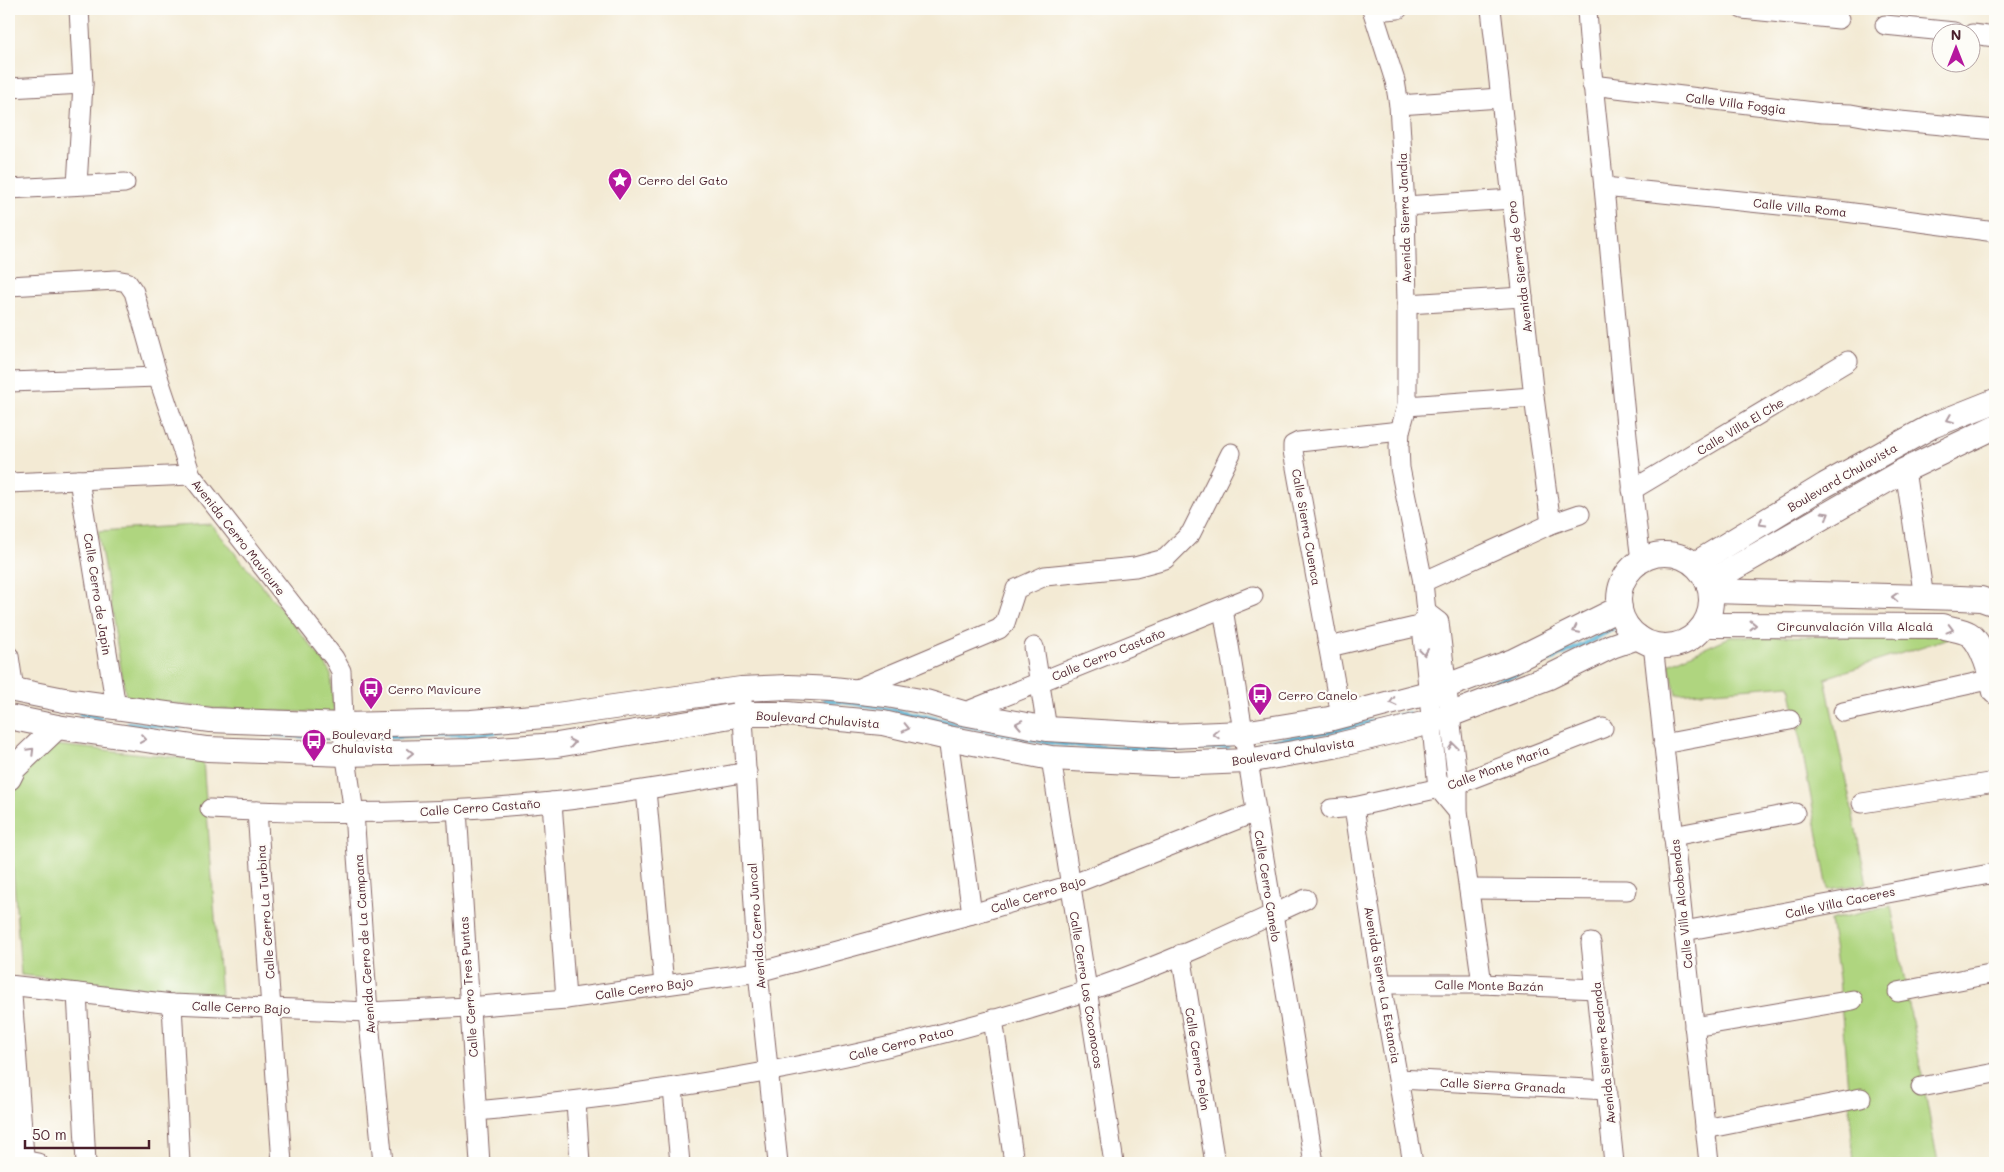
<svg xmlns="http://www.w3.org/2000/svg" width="2004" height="1172" font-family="Mali,sans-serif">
  <rect width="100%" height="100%" fill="#fdfcf7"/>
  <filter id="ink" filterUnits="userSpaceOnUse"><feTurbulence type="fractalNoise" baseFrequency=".02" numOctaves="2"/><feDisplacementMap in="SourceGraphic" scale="10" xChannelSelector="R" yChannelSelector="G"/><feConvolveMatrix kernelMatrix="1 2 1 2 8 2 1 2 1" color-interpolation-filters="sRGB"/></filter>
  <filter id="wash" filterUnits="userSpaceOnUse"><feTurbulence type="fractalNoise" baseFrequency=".0096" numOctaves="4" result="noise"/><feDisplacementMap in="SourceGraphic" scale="20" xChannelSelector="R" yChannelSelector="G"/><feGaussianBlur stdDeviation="1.12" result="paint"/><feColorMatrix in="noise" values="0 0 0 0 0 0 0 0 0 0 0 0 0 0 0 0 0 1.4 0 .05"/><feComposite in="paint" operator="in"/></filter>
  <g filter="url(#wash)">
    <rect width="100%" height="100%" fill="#f3ead4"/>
    <g fill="#afd57f" stroke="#7c7a55">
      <polygon points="211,524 325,663 331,675 334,713 217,709 126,698 98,531"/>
      <polygon points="1958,635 1825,678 1867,884 1828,889 1790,685 1676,694 1669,664 1730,637"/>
      <polygon points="55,745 203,760 221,996 21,975 9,814 16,786 31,766"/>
      <polygon points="1891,906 1938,1163 1854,1163 1839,978 1830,920"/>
    </g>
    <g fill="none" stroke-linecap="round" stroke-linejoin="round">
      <g stroke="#59b5d7" stroke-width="5">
        <polyline points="1460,698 1583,645 1612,629"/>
        <path d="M825,700c69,6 135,26 202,39 63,11 137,11 201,8"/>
        <polyline points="81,714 100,718"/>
        <polyline points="129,723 179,728"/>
        <polyline points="273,734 335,738"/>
        <polyline points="365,737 468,735 503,731"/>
        <polyline points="1260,743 1330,731 1408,714"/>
      </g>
    </g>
  </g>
  <g filter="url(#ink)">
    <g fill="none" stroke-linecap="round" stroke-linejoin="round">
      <defs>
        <g id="minor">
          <polyline points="1372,9 1395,81 1399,105 1405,206 1407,304 1407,406 1400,431 1399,447 1400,468 1423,582 1426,612 1422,626 1438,788 1458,812"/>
          <polyline points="1491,9 1534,397 1551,524"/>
          <path d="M1587,9c4,71 14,141 20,211 11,114 19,227 34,340"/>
          <polyline points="1742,9 1839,19"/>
          <polyline points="1373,11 1398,9"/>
          <polyline points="1885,25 1954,32"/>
          <polyline points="1972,34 1995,37"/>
          <polyline points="1592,85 1822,113 1851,114 1879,119 1995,130"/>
          <polyline points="9,88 83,84"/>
          <polyline points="1399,105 1500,98"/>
          <polyline points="77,185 83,84 79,9"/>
          <polyline points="1604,187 1838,211 1995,232"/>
          <polyline points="9,189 125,183"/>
          <polyline points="1405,206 1512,199"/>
          <polyline points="9,286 116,280 127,282 134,292 158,377 191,475 334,658 341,671 344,744 354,813 368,1012 383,1163"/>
          <polyline points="1407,304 1523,297"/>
          <polyline points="9,382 158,377"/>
          <polyline points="1407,406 1534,397"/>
          <polyline points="1905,470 1924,598"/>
          <polyline points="79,480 116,707"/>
          <polyline points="9,483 191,475"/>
          <polyline points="1632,490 1848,361"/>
          <polyline points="1423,582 1551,524 1580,514"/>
          <polyline points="1223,609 1314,1163"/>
          <polyline points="1426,612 1439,622 1458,784 1458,812 1482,984"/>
          <polyline points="1653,644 1709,1163"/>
          <polyline points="1034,647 1047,729"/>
          <polyline points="1329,647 1432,623"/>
          <polyline points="9,656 14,690"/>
          <polyline points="852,691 999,629 1005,623 1016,589 1045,576 1135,567 1165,559 1191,533 1231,453"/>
          <polyline points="742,701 758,972 778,1163"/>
          <polyline points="1843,712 1993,679"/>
          <polyline points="963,713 1253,596"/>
          <polyline points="1341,716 1293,451 1293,445 1299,442 1400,431"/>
          <polyline points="948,738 972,914"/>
          <polyline points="1663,744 1790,720"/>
          <polyline points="1051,758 1114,1163"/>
          <polyline points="646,790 664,985"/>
          <polyline points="552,802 566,999"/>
          <polyline points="1862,803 1995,782"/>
          <polyline points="1354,807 1381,984 1413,1163"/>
          <path d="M210,809c114,6 229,5 342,-7 66,-7 130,-18 195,-30"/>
          <polyline points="1331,809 1354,807 1458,784 1603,728"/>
          <polyline points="457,810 480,1163"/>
          <polyline points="257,811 282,1163"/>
          <polyline points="1673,836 1795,813"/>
          <polyline points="1469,889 1627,890"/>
          <polyline points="1684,931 1995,873"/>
          <polyline points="1591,943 1614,1163"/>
          <polyline points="1181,954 1215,1163"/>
          <polyline points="1381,984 1482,984 1596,989"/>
          <polyline points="9,985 172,1004 368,1012 468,1007 566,999 758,972 972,914 1071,885 1256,812"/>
          <polyline points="1898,992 1995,973"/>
          <polyline points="77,993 86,1163"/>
          <polyline points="172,1004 180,1163"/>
          <polyline points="993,1019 1014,1163"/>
          <polyline points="1694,1027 1853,1000"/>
          <polyline points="1399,1079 1607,1090"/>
          <polyline points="1921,1087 1995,1073"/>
          <polyline points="673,1089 680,1163"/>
          <polyline points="576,1102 580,1163"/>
          <path d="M476,1111c207,-19 413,-54 611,-120 74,-25 148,-59 219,-92"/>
          <polyline points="1705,1129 1861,1098"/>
          <polyline points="22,1160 38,1163"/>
        </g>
        <g id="tertiary">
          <circle cx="1665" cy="600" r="46"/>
          <polyline points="1695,564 1825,485 1932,426 1995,401"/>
          <polyline points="1708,583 1905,470 1995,427"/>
          <polyline points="1711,591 1960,598 1981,599 1995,604"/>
          <path d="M1705,625l237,1c8,3 20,4 27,8 13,8 23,43 26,58"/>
          <polyline points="9,689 64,700 210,720 343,725 471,722 557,715 741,689 789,687 833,689 887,695 926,702 963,713 1047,729 1170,736 1243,733 1329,719 1428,693 1513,661 1620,608"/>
          <polyline points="9,717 57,727 207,749 345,754 470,751 557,745 743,714 787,714 883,723 948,738 1051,758 1172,764 1247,761 1334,746 1431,722 1549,677 1612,646 1638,637"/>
          <polyline points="9,778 14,768 57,727"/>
          <polyline points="9,988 22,1163"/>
        </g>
      </defs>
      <use href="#minor" stroke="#856666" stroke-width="21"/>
      <use href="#tertiary" stroke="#856666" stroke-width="26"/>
      <use href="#minor" stroke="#fff" stroke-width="19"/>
      <use href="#tertiary" stroke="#fff" stroke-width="24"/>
    </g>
    <defs><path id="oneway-chevron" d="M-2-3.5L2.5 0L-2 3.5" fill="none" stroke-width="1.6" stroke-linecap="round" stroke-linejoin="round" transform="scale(1.25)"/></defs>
    <g stroke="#ae9aa0">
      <use href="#oneway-chevron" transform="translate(1950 419) rotate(158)"/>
      <use href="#oneway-chevron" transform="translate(1826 515) rotate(-30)"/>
      <use href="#oneway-chevron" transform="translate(1762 523) rotate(149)"/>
      <use href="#oneway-chevron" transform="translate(1895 597) rotate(-178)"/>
      <use href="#oneway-chevron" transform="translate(1753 625)"/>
      <use href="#oneway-chevron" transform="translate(1950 629) rotate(15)"/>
      <use href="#oneway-chevron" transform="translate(1576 630) rotate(154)"/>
      <use href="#oneway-chevron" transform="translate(1424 652) rotate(84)"/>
      <use href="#oneway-chevron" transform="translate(1393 702) rotate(166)"/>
      <use href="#oneway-chevron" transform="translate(1019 724) rotate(-169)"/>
      <use href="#oneway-chevron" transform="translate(906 728) rotate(13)"/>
      <use href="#oneway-chevron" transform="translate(1216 734) rotate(177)"/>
      <use href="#oneway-chevron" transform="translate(143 739) rotate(8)"/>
      <use href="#oneway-chevron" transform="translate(572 743) rotate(-10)"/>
      <use href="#oneway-chevron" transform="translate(1453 746) rotate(-97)"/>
      <use href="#oneway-chevron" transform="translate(31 751) rotate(-45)"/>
      <use href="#oneway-chevron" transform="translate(410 753) rotate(-1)"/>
    </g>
  </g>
  <defs>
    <symbol id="sight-pin" viewBox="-11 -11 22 30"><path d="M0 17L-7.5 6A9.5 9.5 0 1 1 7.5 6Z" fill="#b5179e" stroke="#fdfcf7"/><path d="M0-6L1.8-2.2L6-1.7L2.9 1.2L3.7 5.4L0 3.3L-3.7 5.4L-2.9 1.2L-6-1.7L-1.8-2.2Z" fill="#fff"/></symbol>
    <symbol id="bus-pin" viewBox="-11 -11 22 30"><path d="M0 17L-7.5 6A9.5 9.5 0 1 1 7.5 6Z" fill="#b5179e" stroke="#fdfcf7"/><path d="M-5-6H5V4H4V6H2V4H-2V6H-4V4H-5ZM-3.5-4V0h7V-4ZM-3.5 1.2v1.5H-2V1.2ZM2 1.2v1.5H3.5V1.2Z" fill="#fff"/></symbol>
  </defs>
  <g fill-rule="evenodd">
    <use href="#sight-pin" x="606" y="166" width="28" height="38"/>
    <use href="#bus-pin" x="357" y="675" width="28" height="38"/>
    <use href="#bus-pin" x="1246" y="681" width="28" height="38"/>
    <use href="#bus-pin" x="300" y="727" width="28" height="38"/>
  </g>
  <g text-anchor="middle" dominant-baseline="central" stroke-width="4.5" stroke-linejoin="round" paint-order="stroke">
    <g font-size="12" fill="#4a1f2b" stroke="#fdfcf7">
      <text transform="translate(1736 103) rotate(7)">Calle Villa Foggia</text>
      <text transform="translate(1800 207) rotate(6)">Calle Villa Roma</text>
      <text transform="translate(1404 218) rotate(-92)">Avenida Sierra Jandia</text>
      <text transform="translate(1519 267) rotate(-97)">Avenida Sierra de Oro</text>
      <text transform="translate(1740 426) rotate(-31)">Calle Villa El Che</text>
      <text transform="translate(1842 477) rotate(-30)">Boulevard Chulavista</text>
      <text transform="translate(1307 527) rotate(80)">Calle Sierra Cuenca</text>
      <text transform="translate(239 537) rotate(52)">Avenida Cerro Mavicure</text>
      <text transform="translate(98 594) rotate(81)">Calle Cerro de Japin</text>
      <text x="1855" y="626">Circunvalación Villa Alcalá</text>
      <text transform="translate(1108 654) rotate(-22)">Calle Cerro Castaño</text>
      <text transform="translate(818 719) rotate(4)">Boulevard Chulavista</text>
      <text transform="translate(1293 751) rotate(-9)">Boulevard Chulavista</text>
      <text transform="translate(1498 767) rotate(-20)">Calle Monte María</text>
      <text transform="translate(480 807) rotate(-4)">Calle Cerro Castaño</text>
      <text transform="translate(1268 886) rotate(81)">Calle Cerro Canelo</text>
      <text transform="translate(1038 894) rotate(-17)">Calle Cerro Bajo</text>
      <text transform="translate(1840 902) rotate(-12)">Calle Villa Caceres</text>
      <text transform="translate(1681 904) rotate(-96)">Calle Villa Alcobendas</text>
      <text transform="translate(265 912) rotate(-94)">Calle Cerro La Turbina</text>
      <text transform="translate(756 926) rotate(-94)">Avenida Cerro Juncal</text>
      <text transform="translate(364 944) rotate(-94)">Avenida Cerro de La Campana</text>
      <text transform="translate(1383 985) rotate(80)">Avenida Sierra La Estancia</text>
      <text transform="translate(1489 985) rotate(1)">Calle Monte Bazán</text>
      <text transform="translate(468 987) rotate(-94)">Calle Cerro Tres Puntas</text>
      <text transform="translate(644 988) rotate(-8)">Calle Cerro Bajo</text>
      <text transform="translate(1087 990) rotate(81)">Calle Cerro Los Coconocos</text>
      <text transform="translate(241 1007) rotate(2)">Calle Cerro Bajo</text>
      <text transform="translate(901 1043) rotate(-14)">Calle Cerro Patao</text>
      <text transform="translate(1603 1053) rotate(-96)">Avenida Sierra Redonda</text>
      <text transform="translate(1198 1059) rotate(81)">Calle Cerro Pelón</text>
      <text transform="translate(1503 1085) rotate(3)">Calle Sierra Granada</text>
    </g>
    <g font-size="12" fill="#4a1f2b" stroke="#fdfcf7" text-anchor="start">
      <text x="638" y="180">Cerro del Gato</text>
      <text x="388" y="689">Cerro Mavicure</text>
      <text x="1278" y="695">Cerro Canelo</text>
      <text x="332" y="734">Boulevard<tspan x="332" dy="14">Chulavista</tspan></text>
    </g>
  </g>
  <rect width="2004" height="1172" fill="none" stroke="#fdfcf7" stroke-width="30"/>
  <g transform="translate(1956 48)"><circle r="24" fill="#fdfcf7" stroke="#b5a4a5"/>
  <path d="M0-4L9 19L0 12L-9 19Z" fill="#b5179e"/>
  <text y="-8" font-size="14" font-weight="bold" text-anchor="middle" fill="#4a1f2b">N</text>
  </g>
  <path d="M25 1140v8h124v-8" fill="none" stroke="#4a1f2b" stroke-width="2.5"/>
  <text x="32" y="1140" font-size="15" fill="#4a1f2b" stroke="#fdfcf7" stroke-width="4" paint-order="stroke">50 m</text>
</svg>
